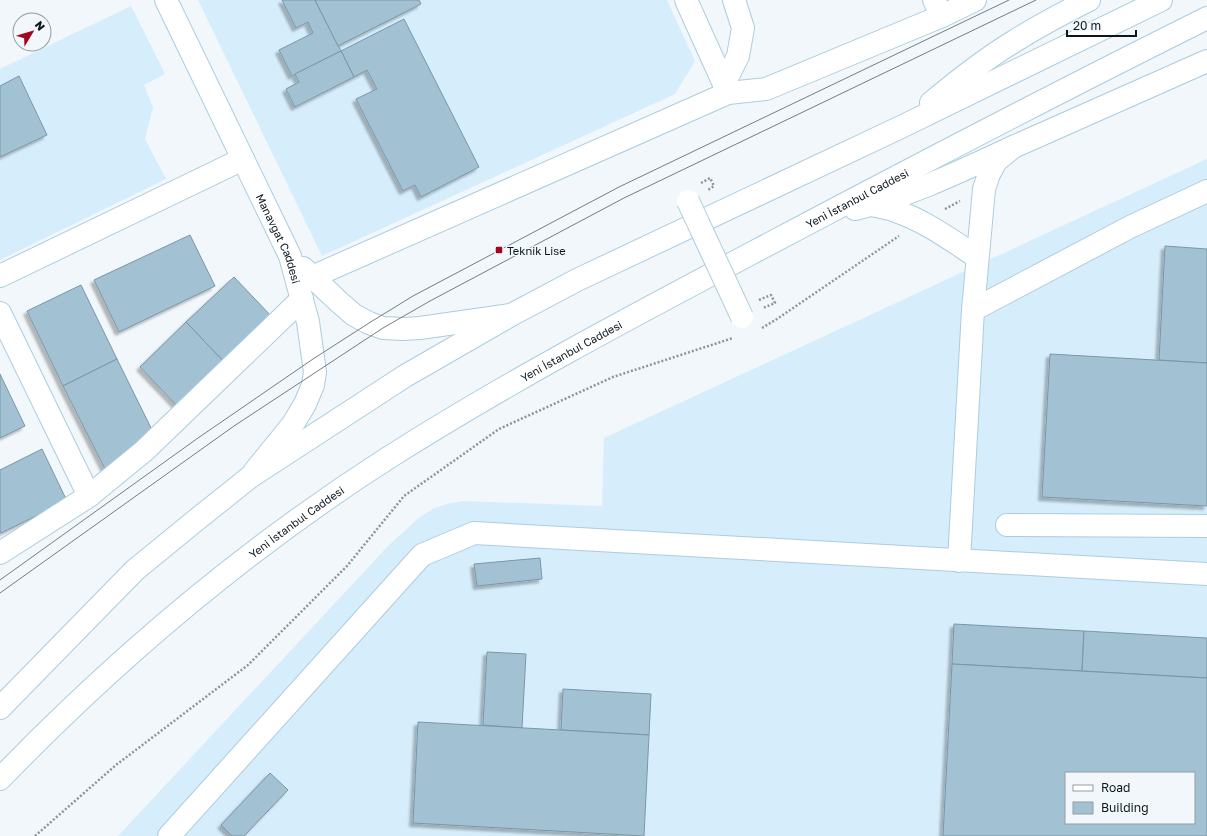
<svg xmlns="http://www.w3.org/2000/svg" width="1207" height="836" font-family="'Golos Text',sans-serif">
  <defs>
    <filter id="shadow"><feDropShadow dx="-3.5" dy="3.5" stdDeviation="1" flood-color="#0004"/></filter>
  </defs>
  <rect width="100%" height="100%" fill="#f1f7fb"/>
  <g fill="#d6edfb" fill-rule="evenodd">
    <polygon points="198,0 667,0 695,61 675,94 322,256"/>
    <polygon points="131,6 165,74 144,85 153,107 145,139 166,179 0,260 0,69"/>
    <path d="M1207,159v677h-1089l271,-291 31,-28 14,-9 13,-4 16,-3 139,5 2,-68zM1066,773h128v50h-128z"/>
  </g>
  <g fill="#a2c1d3" stroke="#7997a8" fill-rule="evenodd" filter="url(#shadow)">
    <polygon points="282,0 315,0 341,51 292,76 279,50 313,33 308,22 296,28"/>
    <polygon points="315,0 419,0 421,4 338,46"/>
    <polygon points="404,19 479,167 421,197 415,185 403,191 356,99 377,89 367,70 354,77 341,51"/>
    <polygon points="341,51 354,77 295,107 286,89 299,82 295,74"/>
    <polygon points="19,76 47,135 0,157 0,86"/>
    <polygon points="190,235 215,286 119,332 94,280"/>
    <polygon points="1165,246 1207,249 1207,363 1159,360"/>
    <polygon points="234,277 273,318 225,363 186,322"/>
    <polygon points="81,285 117,359 63,386 27,311"/>
    <polygon points="186,322 225,363 179,408 140,367"/>
    <polygon points="1050,354 1207,363 1207,506 1042,497"/>
    <polygon points="117,359 154,434 106,471 63,386"/>
    <polygon points="0,374 25,426 0,438"/>
    <polygon points="42,449 67,501 1,533 0,531 0,470"/>
    <polygon points="540,558 542,579 477,586 474,564"/>
    <polygon points="954,624 1084,631 1082,671 952,664"/>
    <polygon points="1084,631 1207,638 1207,678 1082,671"/>
    <polygon points="487,652 526,654 522,728 483,725"/>
    <path d="M952,664l255,14v158h-264zM1066,773h128v50h-128z"/>
    <polygon points="563,689 651,694 649,735 561,730"/>
    <polygon points="418,722 649,735 644,836 413,823"/>
    <polygon points="270,773 288,790 244,836 232,836 221,825"/>
  </g>
  <g fill="none" stroke-linecap="round" stroke-linejoin="round">
    <defs>
      <g id="minor">
        <path id="s1" d="M166,0l124,256 18,66 7,50 -2,13 -8,19 -12,20 -39,48"/>
        <polyline points="934,0 942,16"/>
        <polyline points="724,84 738,56 743,28 734,0"/>
        <polyline points="728,93 766,89 942,16 975,0"/>
        <path d="M872,205c7,2 15,3 21,5 31,10 58,30 84,47"/>
        <polyline points="303,268 339,302 354,315 369,323 383,328 403,329 420,328 511,315"/>
        <polyline points="0,276 243,159"/>
        <polyline points="312,277 728,93 686,0"/>
        <polyline points="973,310 1130,227 1207,191"/>
        <polyline points="0,313 89,496 0,553"/>
        <polyline points="89,496 144,451 302,299"/>
        <polyline points="1007,525 1207,526"/>
        <polyline points="959,561 973,310 984,189 989,174 996,161 1013,147"/>
        <polyline points="169,836 422,555 474,533 1207,574"/>
      </g>
      <g id="highway">
        <path d="M931,103c26,-22 53,-43 82,-61 24,-15 50,-29 76,-42"/>
        <path d="M855,209c55,-13 106,-38 158,-62 64,-29 129,-57 194,-86"/>
        <polyline points="0,708 135,570 195,521 250,477 405,376 511,315 577,280 901,127 1161,0"/>
        <path id="s2" d="M0,779c117,-121 246,-230 388,-321 118,-75 241,-140 364,-205 151,-80 302,-159 455,-235"/>
      </g>
    </defs>
    <use href="#minor" stroke="#adccde" stroke-width="24"/>
    <use href="#highway" stroke="#adccde" stroke-width="24"/>
    <g stroke="#8d959a" stroke-width="2.5" stroke-dasharray="2 2" stroke-linecap="butt">
      <polyline points="701,183 710,178 714,186 708,190"/>
      <polyline points="945,209 960,201"/>
      <polyline points="759,300 771,295 775,303 763,308"/>
      <polyline points="762,328 777,319 899,236"/>
      <polyline points="35,836 116,765 248,665 347,566 404,496 499,429 613,377 733,338"/>
    </g>
    <use href="#minor" stroke="#fff" stroke-width="22"/>
    <use href="#highway" stroke="#fff" stroke-width="22"/>
    <g stroke="#747d83" stroke-width="1">
      <polyline points="0,580 198,438 313,359 369,323 413,296 619,187 1009,0"/>
      <polyline points="0,593 234,426 383,328 430,301 624,198 1036,0"/>
    </g>
    <defs>
      <polyline id="minor-bridge" points="688,201 742,317"/>
    </defs>
    <use href="#minor-bridge" stroke="#adccde" stroke-width="24" stroke-linecap="butt"/>
    <use href="#minor-bridge" stroke="#fff" stroke-width="22"/>
  </g>
  <rect fill="#a2051e" stroke="#f1f7fb" stroke-width="1.5" x="495" y="246" width="8" height="8" rx="2"/>
  <g text-anchor="middle" dominant-baseline="central" stroke-width="3" stroke-linejoin="round" paint-order="stroke">
    <g font-size="11" fill="#0b161d" stroke="#f1f7fb">
      <text stroke="none"><textPath href="#s2" startOffset="1041">Yeni İstanbul Caddesi</textPath></text>
      <text stroke="none"><textPath href="#s1" startOffset="264">Manavgat Caddesi</textPath></text>
      <text stroke="none"><textPath href="#s2" startOffset="717">Yeni İstanbul Caddesi</textPath></text>
      <text stroke="none"><textPath href="#s2" startOffset="393">Yeni İstanbul Caddesi</textPath></text>
    </g>
    <g font-size="11" fill="#0b161d" stroke="#f1f7fb" text-anchor="start">
      <text x="507" y="250">Teknik Lise</text>
    </g>
  </g>
  <rect x="1065" y="772" width="130" height="52" fill="#f1f7fb" stroke="#959da2"/>
  <rect x="1073" y="785" width="20" height="6" fill="#ffffff" stroke="#959da2"/>
  <text x="1101" y="792" font-size="12" fill="#0b161d">Road</text>
  <rect x="1073" y="802" width="20" height="12" fill="#a2c1d3" stroke="#959da2"/>
  <text x="1101" y="812" font-size="12" fill="#0b161d">Building</text>
  <g transform="translate(32 32) rotate(52)"><circle r="19" fill="#f1f7fb" stroke="#959da2"/>
  <path d="M0-3L7 15L0 10L-7 15Z" fill="#a2051e"/>
  <text y="-6" font-size="11" font-weight="bold" text-anchor="middle" fill="#0b161d">N</text>
  </g>
  <path d="M1067 30v6h69v-6" fill="none" stroke="#0b161d" stroke-width="2"/>
  <text x="1073" y="30" font-size="12" fill="#0b161d" stroke="#f1f7fb" stroke-width="3" paint-order="stroke">20 m</text>
</svg>
